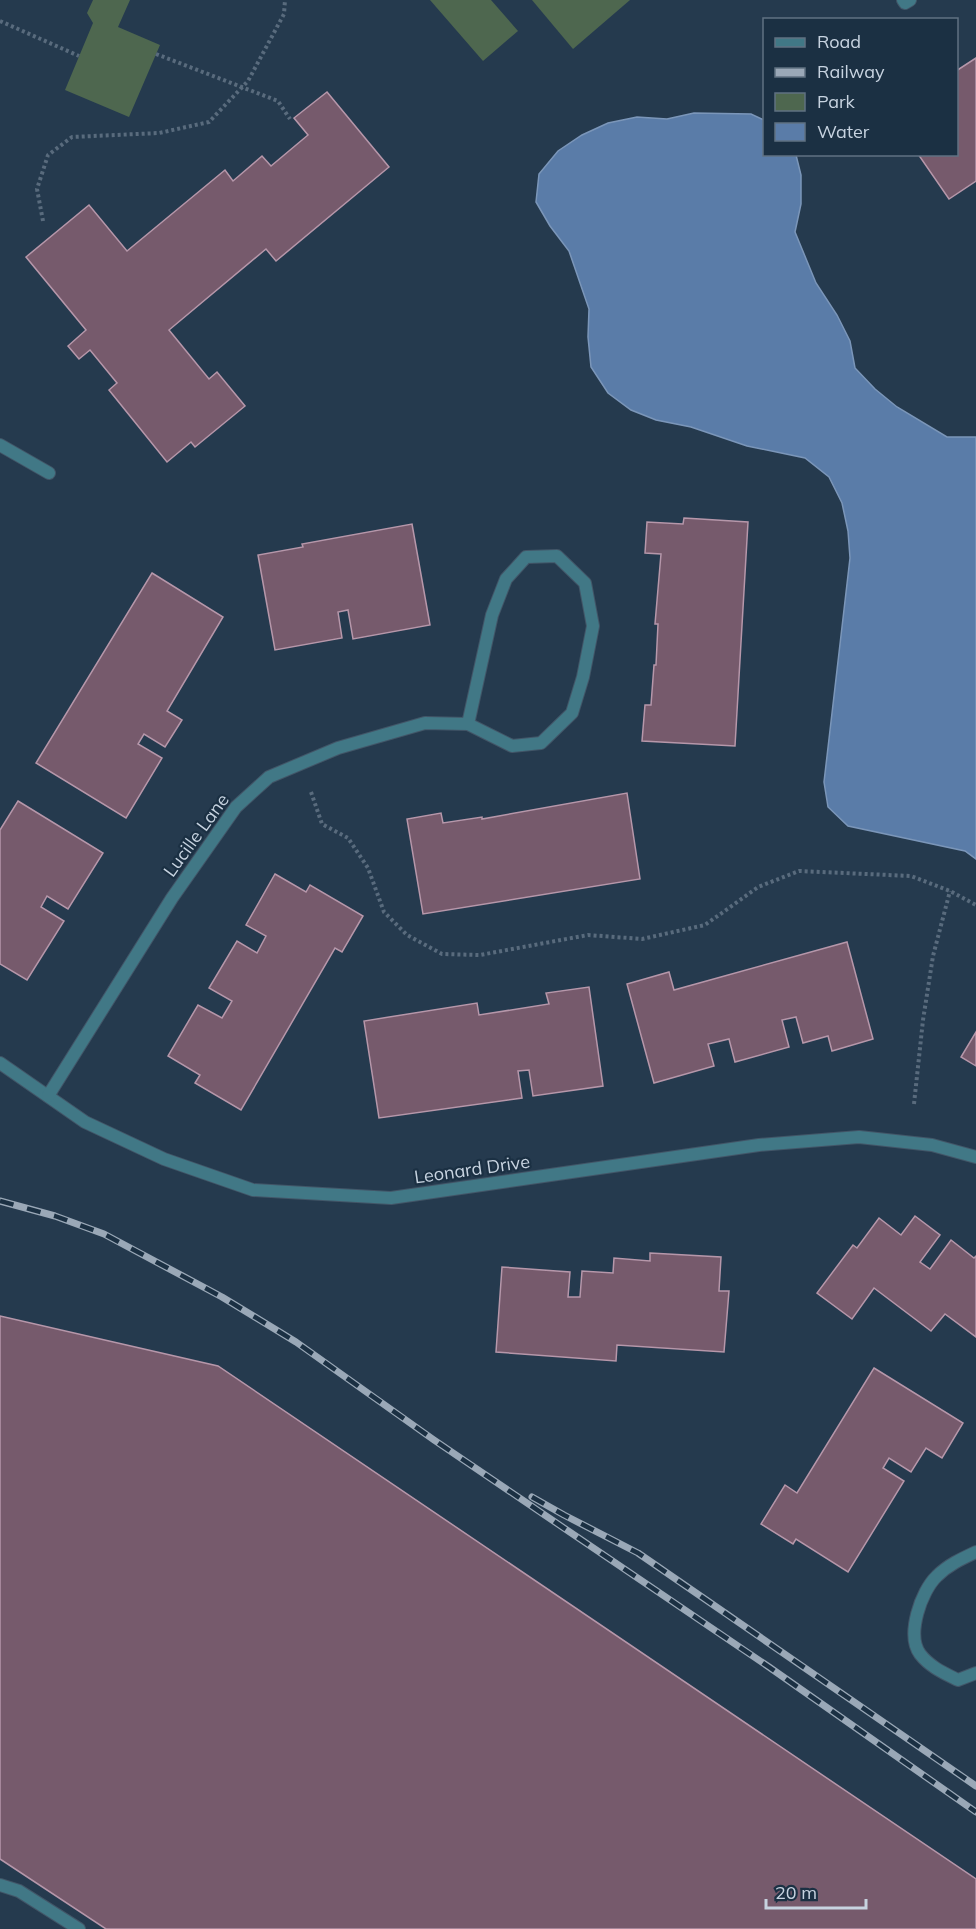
<svg xmlns="http://www.w3.org/2000/svg" width="976" height="1929" font-family="Mulish,sans-serif">
  <rect width="100%" height="100%" fill="#253a4e"/>
  <g fill="#4e674f">
    <polygon points="93,0 130,0 118,27 160,45 129,117 65,90 93,23 87,13"/>
    <polygon points="430,0 491,0 518,31 483,61"/>
    <polygon points="532,0 630,0 573,49"/>
  </g>
  <polygon fill="#5a7ca8" stroke="#7b96b9" stroke-width="1.5" points="694,113 751,114 764,120 764,154 796,155 801,175 801,204 795,232 816,283 837,315 850,341 855,368 875,389 897,407 947,437 976,437 976,859 965,851 848,826 828,807 824,782 850,558 848,531 842,503 829,477 805,458 747,446 691,427 656,420 631,410 608,393 591,367 588,337 589,309 569,251 550,226 536,202 539,174 558,151 582,135 608,123 637,117 667,119"/>
  <g fill="#765a6c" stroke="#b697aa" stroke-width="1.5">
    <polygon points="976,58 976,181 949,199 918,154 956,154 956,71"/>
    <polygon points="327,92 389,167 276,261 266,249 169,330 209,379 217,372 245,406 195,447 191,442 167,462 109,390 117,383 90,350 79,359 68,346 86,330 26,257 89,205 127,251 225,170 233,181 262,156 271,166 308,135 294,118"/>
    <polygon points="684,518 748,522 735,746 642,741 645,705 651,705 654,665 656,665 658,624 655,624 661,554 645,553 647,522 683,524"/>
    <polygon points="412,524 430,625 353,639 348,610 338,612 342,638 275,650 258,555 303,547 302,544"/>
    <polygon points="152,573 223,617 167,711 182,720 165,747 144,734 138,744 162,758 126,818 36,763"/>
    <polygon points="627,793 640,879 423,914 407,819 441,813 443,823 482,817 482,819"/>
    <polygon points="18,801 103,853 68,909 47,896 41,907 64,921 27,980 0,964 0,830"/>
    <polygon points="275,874 306,892 310,885 363,916 342,952 335,948 241,1110 195,1083 200,1075 168,1056 198,1005 222,1018 232,1001 209,988 237,941 257,953 266,936 246,925"/>
    <polygon points="847,942 873,1039 832,1051 828,1036 803,1043 796,1017 782,1020 789,1047 735,1062 729,1039 708,1044 714,1066 654,1083 627,984 669,972 674,990"/>
    <polygon points="589,987 603,1086 533,1096 529,1070 518,1071 522,1098 379,1118 364,1021 477,1003 479,1015 549,1004 546,993"/>
    <polygon points="976,1032 976,1066 961,1057"/>
    <polygon points="915,1216 940,1235 920,1262 930,1269 951,1240 974,1258 976,1256 976,1337 945,1314 931,1331 874,1288 852,1319 817,1293 853,1245 857,1248 879,1218 901,1235"/>
    <polygon points="650,1253 721,1257 719,1291 729,1291 724,1352 617,1345 616,1361 496,1352 502,1267 570,1272 568,1297 580,1297 582,1271 613,1273 614,1258 650,1261"/>
    <polygon points="0,1316 218,1366 976,1879 976,1929 106,1929 0,1859"/>
    <polygon points="874,1368 963,1423 942,1458 926,1448 911,1472 889,1458 883,1468 904,1481 848,1572 796,1539 793,1544 761,1524 785,1485 797,1493"/>
  </g>
  <g fill="none" stroke-linecap="round" stroke-linejoin="round">
    <defs>
      <g id="service">
        <polyline points="903,0 905,3 910,0"/>
        <polyline points="0,1885 19,1891 79,1929"/>
      </g>
      <g id="minor">
        <polyline points="0,445 49,473"/>
        <polyline points="0,1063 85,1122 164,1159 253,1190 391,1198 759,1145 859,1137 932,1145 976,1157"/>
        <polyline points="48,1096 172,898 236,807 269,777 338,748 425,723 468,724 512,746 541,743 572,713 583,677 593,626 585,583 557,556 526,557 506,579 492,615 468,724"/>
        <path d="M976,1552c-15,7 -28,13 -39,24 -16,15 -31,59 -17,78 10,13 24,19 38,26l18,-7"/>
      </g>
    </defs>
    <use href="#service" stroke="#425668" stroke-width="14"/>
    <use href="#minor" stroke="#425668" stroke-width="14"/>
    <g stroke="#596b7d" stroke-width="4" stroke-dasharray="3 3" stroke-linecap="butt">
      <polyline points="0,21 79,56"/>
      <polyline points="156,54 278,101 290,119"/>
      <polyline points="43,221 37,189 48,155 72,137 159,133 209,122 248,81 284,14 285,0"/>
      <polyline points="311,792 322,824 348,838 368,868 384,912 407,935 442,954 480,955 588,935 642,939 705,925 758,887 799,871 911,876 950,891 976,905"/>
      <polyline points="914,1104 923,1020 933,956 950,891"/>
    </g>
    <use href="#service" stroke="#417886" stroke-width="12"/>
    <use href="#minor" stroke="#417886" stroke-width="12"/>
    <defs>
      <g id="rail">
        <polyline points="0,1201 55,1216 104,1234 222,1297 296,1342 434,1440 769,1667 976,1812"/>
        <polyline points="532,1497 564,1515 638,1553 976,1786"/>
      </g>
    </defs>
    <use href="#rail" stroke="#9aa8b7" stroke-width="7"/>
    <use href="#rail" stroke="#1b3043" stroke-width="4.5" stroke-dasharray="14" stroke-linecap="butt"/>
  </g>
  <g text-anchor="middle" dominant-baseline="central" stroke-width="4.5" stroke-linejoin="round" paint-order="stroke">
    <g font-size="18" fill="#c7d3e0" stroke="#1b3043">
      <text transform="translate(196 835) rotate(-54)">Lucille Lane</text>
      <text transform="translate(472 1169) rotate(-8)">Leonard Drive</text>
    </g>
  </g>
  <rect x="763" y="18" width="195" height="138" fill="#1b3043" stroke="#607182" stroke-width="1.5"/>
  <rect x="775" y="38" width="30" height="9" fill="#417886" stroke="#607182" stroke-width="1.5"/>
  <text x="817" y="48" font-size="18" fill="#c7d3e0">Road</text>
  <rect x="775" y="68" width="30" height="9" fill="#9aa8b7" stroke="#607182" stroke-width="1.5"/>
  <text x="817" y="78" font-size="18" fill="#c7d3e0">Railway</text>
  <rect x="775" y="93" width="30" height="18" fill="#4e674f" stroke="#607182" stroke-width="1.5"/>
  <text x="817" y="108" font-size="18" fill="#c7d3e0">Park</text>
  <rect x="775" y="123" width="30" height="18" fill="#5a7ca8" stroke="#607182" stroke-width="1.5"/>
  <text x="817" y="138" font-size="18" fill="#c7d3e0">Water</text>
  <path d="M766 1899v9h100v-9" fill="none" stroke="#c7d3e0" stroke-width="3"/>
  <text x="775" y="1899" font-size="18" fill="#c7d3e0" stroke="#1b3043" stroke-width="4.5" paint-order="stroke">20 m</text>
</svg>
